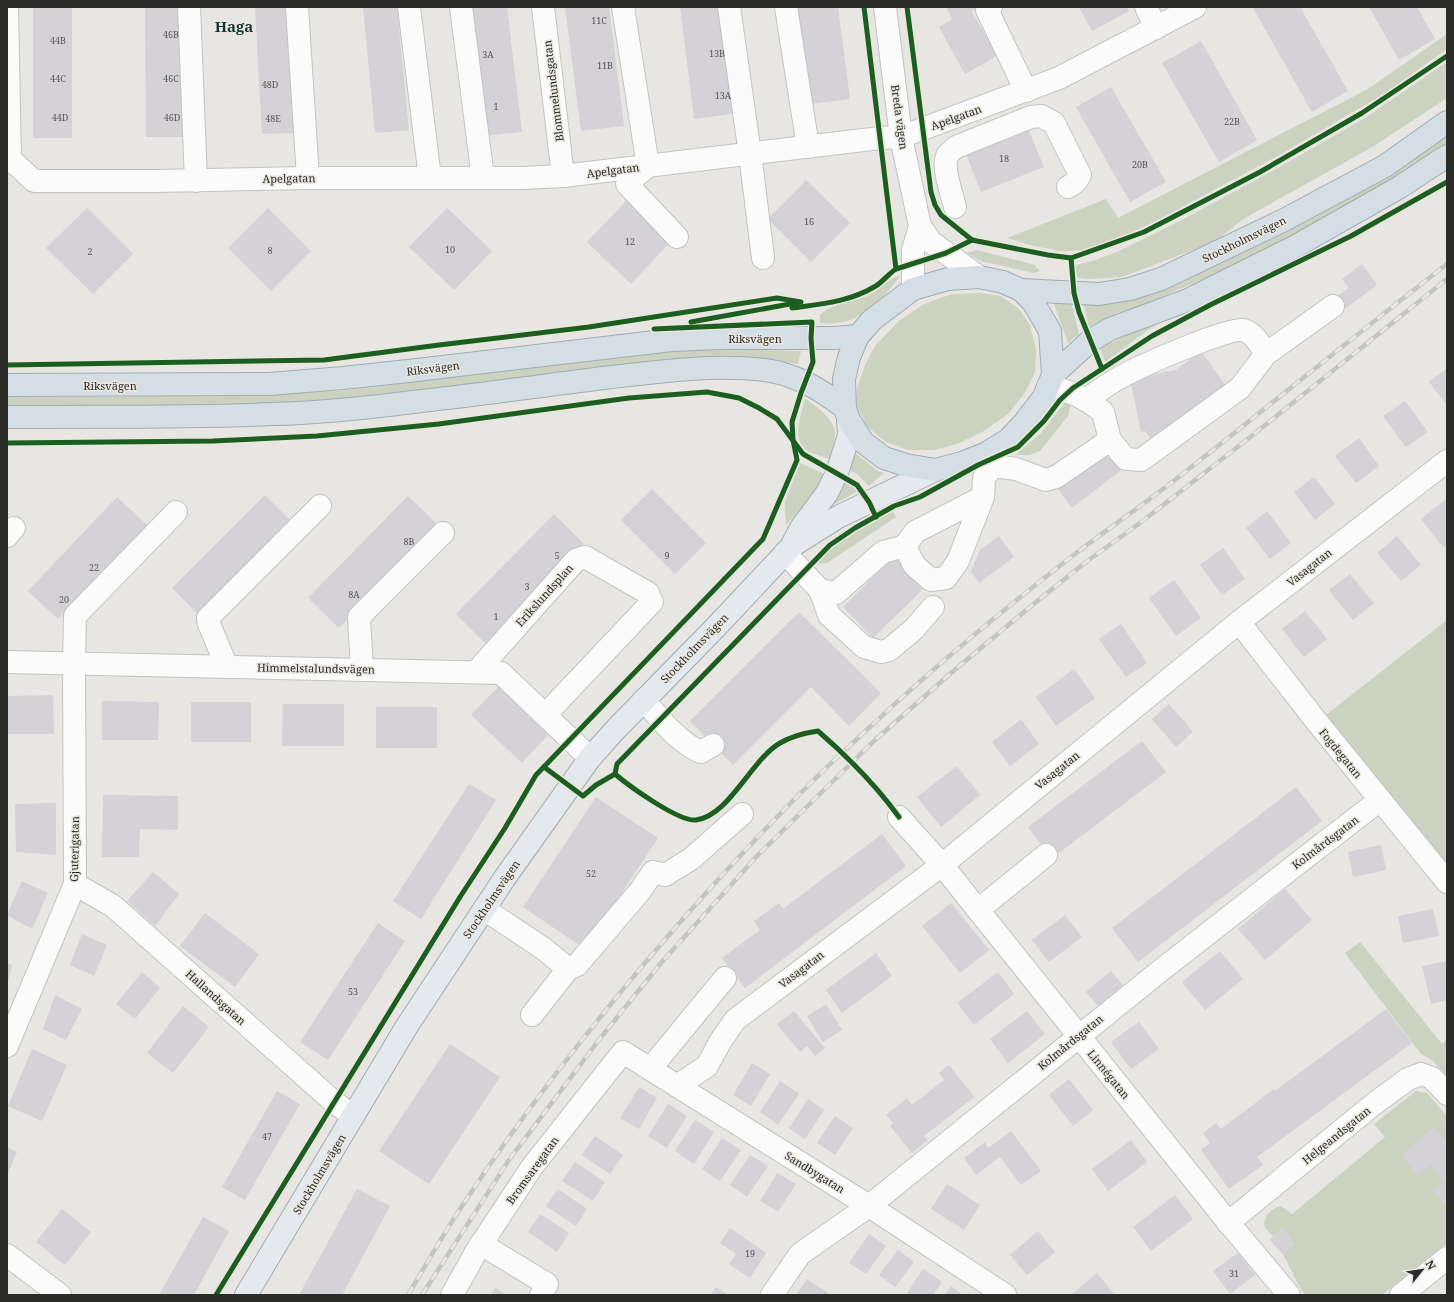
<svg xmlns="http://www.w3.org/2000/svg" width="1454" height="1302" font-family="'Noto Serif',serif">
  <rect width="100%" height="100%" fill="#e7e6e2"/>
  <g fill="#cbd2bf">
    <polygon points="1447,34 1447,49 1387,92 1283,153 1154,222 1119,238 1085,250 1060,251 1030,245 1007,238 1106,199 1118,218 1368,89"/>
    <polygon points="1447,62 1447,98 1374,146 1245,218 1214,242 1122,277 1089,279 1079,278 1076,275 1076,265 1093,261 1117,252 1178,222 1269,173 1365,118"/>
    <polygon points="1447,136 1447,145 1414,168 1358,202 1240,263 1143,305 1117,313 1089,327 1083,302 1180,281 1228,260 1308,220 1399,167"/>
    <polygon points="977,250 1035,265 1040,271 1033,273 981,261 967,253"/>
    <path d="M900,276c-20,28 -43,51 -80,47v-8c10,-12 34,-12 49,-20 10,-5 20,-18 31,-19z"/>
    <polygon points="980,293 1001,296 1019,309 1030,325 1036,350 1035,372 1024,394 1008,414 984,431 957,444 934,450 908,450 884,441 867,426 857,407 857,389 865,365 875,346 899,321 924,304 952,294"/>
    <polygon points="1053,301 1071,301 1079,334 1068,343"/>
    <polygon points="1167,316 1105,362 1100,348"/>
    <polygon points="722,349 801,351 798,364 761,358 723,357 342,399 240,404 111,406 7,405 7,397 110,397 340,391 680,350"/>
    <path d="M805,399c10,5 28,20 30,32 1,9 -3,19 -5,28 -6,-2 -13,-4 -18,-6 -23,-10 -11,-36 -7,-54z"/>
    <polygon points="1067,400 1070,405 1068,416 1040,451 1029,455 1015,455 1041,433"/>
    <polygon points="854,452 878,471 884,473 869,486 858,475 846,468"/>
    <polygon points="800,463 823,473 817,492 786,525 785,502"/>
    <polygon points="841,480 850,484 858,491 824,510"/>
    <polygon points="893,512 896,517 827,563 819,564 821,556 850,536 873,521"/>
    <polygon points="1447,620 1447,882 1317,722"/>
    <polygon points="1360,942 1442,1044 1447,1039 1447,1076 1432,1060 1421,1054 1345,953"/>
    <path d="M1416,1091l11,2 20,23v127l-65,52h-77l-5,-7 -17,-34 11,-10 -11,-15 -10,7 -9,-10c1,-11 6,-17 17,-20l11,8 93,-77 -11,-13z"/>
  </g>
  <g fill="#d4d1d7">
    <rect x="33" y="7" width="39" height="131"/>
    <polygon points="145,7 183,7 184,137 146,137"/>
    <polygon points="255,7 289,7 296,133 262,134"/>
    <polygon points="363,7 397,7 409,130 375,133"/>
    <polygon points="467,7 507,7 522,132 482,136"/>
    <polygon points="565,7 609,7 624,126 581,131"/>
    <polygon points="680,7 724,7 738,113 694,119"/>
    <polygon points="797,7 838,7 850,99 809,104"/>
    <polygon points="946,7 982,7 972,12 997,56 965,74 939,27 952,19"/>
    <polygon points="1079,7 1127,7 1129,11 1092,31"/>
    <polygon points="1255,7 1300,7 1348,91 1312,112 1253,8"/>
    <polygon points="1369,7 1417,7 1435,39 1399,60"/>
    <polygon points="1201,41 1257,140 1219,162 1162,63"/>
    <polygon points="1111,87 1166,182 1130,202 1076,107"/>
    <polygon points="1026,124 1044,167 981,192 964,149"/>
    <polygon points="806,180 850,223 811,262 768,219"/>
    <polygon points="629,198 673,239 631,284 587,242"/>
    <polygon points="87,208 133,254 93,294 46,248"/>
    <polygon points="268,208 311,251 271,291 228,248"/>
    <polygon points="447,208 492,251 454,290 409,247"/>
    <polygon points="1362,264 1377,285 1342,311 1333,299 1349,288 1342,279"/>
    <polygon points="1201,351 1226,386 1152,440 1145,431 1141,432 1130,379 1176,370"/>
    <polygon points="1447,368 1447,405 1429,382"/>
    <polygon points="1405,401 1428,432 1406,447 1383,416"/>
    <polygon points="1359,438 1379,466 1356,483 1335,456"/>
    <polygon points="1107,448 1124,468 1072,508 1056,486"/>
    <polygon points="1314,477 1335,504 1315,520 1294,492"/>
    <polygon points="652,489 706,543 675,574 621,520"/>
    <polygon points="265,495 293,523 201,617 172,588"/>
    <polygon points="408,496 439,526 339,628 308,598"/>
    <polygon points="117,497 147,525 58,619 28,591"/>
    <polygon points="1445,500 1447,502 1447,545 1444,548 1421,519"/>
    <polygon points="1267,511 1291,543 1270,559 1246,528"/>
    <polygon points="554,514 584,544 486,644 456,614"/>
    <polygon points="999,536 1014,557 979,583 971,571 980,550"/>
    <polygon points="1397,536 1421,565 1401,581 1377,553"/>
    <polygon points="1223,548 1245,579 1222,595 1200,565"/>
    <polygon points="894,556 925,587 873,638 843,607"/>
    <polygon points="1350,574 1374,603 1353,620 1329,590"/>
    <polygon points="1174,580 1201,618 1176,636 1149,598"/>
    <polygon points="1305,611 1327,639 1304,657 1282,629"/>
    <polygon points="799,612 881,693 849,726 811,687 733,765 690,721"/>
    <polygon points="1121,624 1147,663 1126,677 1099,639"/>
    <polygon points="1074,669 1095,698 1056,726 1036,697"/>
    <polygon points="499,686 548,735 522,763 471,715"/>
    <polygon points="53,695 54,734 7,734 7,696"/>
    <polygon points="102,701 159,702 158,740 102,740"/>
    <rect x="191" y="702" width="60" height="40"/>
    <polygon points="283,704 344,704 344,746 282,746"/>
    <polygon points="1169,704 1193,732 1176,747 1152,719"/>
    <rect x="376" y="707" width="61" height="41"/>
    <polygon points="1021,719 1039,744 1010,766 992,742"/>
    <polygon points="1142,741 1166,772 1059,853 1055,848 1048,853 1028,827"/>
    <polygon points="957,766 980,795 941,827 917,797"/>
    <polygon points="469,784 496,800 421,919 393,901"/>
    <polygon points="1296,787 1322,821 1138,962 1112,928"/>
    <polygon points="103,795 178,796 178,830 140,829 139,857 102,857"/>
    <polygon points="596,797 658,838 585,949 523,907"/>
    <polygon points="56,803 56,855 16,852 15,804"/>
    <polygon points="882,834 906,866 745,988 722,958 760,930 754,921 779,903 783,909"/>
    <polygon points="1381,845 1386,870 1353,877 1348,852"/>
    <polygon points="153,872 179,894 155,926 127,901"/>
    <polygon points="22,881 48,893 32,929 7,915"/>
    <polygon points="1285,889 1312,920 1265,960 1238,929"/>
    <polygon points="951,903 989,950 960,973 922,926"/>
    <polygon points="1433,909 1439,936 1403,943 1398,916"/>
    <polygon points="205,913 259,954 235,987 180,946"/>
    <polygon points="1065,915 1082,937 1049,962 1032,940"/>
    <polygon points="378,923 405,941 328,1060 300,1042"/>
    <polygon points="82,934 107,945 94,976 70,965"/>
    <polygon points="1220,951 1243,979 1205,1010 1182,982"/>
    <polygon points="876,953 892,976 842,1013 826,990"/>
    <polygon points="1447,961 1447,1000 1431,1004 1422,966"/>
    <polygon points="7,963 12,965 8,982 7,982"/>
    <polygon points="1111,971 1123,985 1098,1006 1086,992"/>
    <polygon points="142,972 160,988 135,1019 116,1004"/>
    <polygon points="998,972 1014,994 974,1025 957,1003"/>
    <polygon points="55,995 82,1009 66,1040 43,1029"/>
    <polygon points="826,1004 842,1030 823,1042 807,1016"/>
    <polygon points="183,1006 209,1027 173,1073 147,1053"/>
    <polygon points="1386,1009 1412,1043 1257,1157 1263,1165 1229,1189 1201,1150 1210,1143 1203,1133 1216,1123 1221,1129 1274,1089 1275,1091"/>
    <polygon points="794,1011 825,1048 815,1056 807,1046 800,1052 777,1024"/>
    <polygon points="1027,1011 1045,1034 1008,1063 990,1039"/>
    <polygon points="1139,1022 1159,1049 1131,1069 1111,1042"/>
    <polygon points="450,1044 500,1077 429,1184 379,1151"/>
    <polygon points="32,1049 67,1065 42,1121 8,1106"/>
    <polygon points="752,1063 770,1074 751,1106 733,1095"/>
    <polygon points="949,1065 974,1097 924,1136 928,1140 912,1153 890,1126 893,1123 886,1115 907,1098 912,1105 944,1080 939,1073"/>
    <polygon points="1069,1079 1093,1110 1073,1126 1049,1095"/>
    <polygon points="780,1081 799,1094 778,1125 760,1112"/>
    <polygon points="639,1087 657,1098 639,1129 620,1118"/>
    <polygon points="277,1091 300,1104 245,1200 222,1187"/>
    <polygon points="808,1099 824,1110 805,1139 789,1128"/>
    <polygon points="668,1104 687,1116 667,1148 648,1136"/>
    <polygon points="835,1116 853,1128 835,1155 817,1143"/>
    <polygon points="695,1120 714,1132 694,1164 675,1151"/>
    <polygon points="1434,1127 1447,1142 1447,1208 1433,1191 1445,1182 1431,1165 1418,1176 1401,1155"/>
    <polygon points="1011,1131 1041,1171 1021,1185 1000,1157 976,1175 964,1158 985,1142 988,1148"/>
    <polygon points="595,1136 623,1155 610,1174 582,1155"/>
    <polygon points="722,1138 741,1150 720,1181 702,1169"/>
    <polygon points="1131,1140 1147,1162 1108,1191 1092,1169"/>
    <polygon points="7,1147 17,1152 7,1175"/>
    <polygon points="750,1155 768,1166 747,1197 730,1185"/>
    <polygon points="575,1162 605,1182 593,1201 562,1181"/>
    <polygon points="777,1173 796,1184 778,1212 760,1201"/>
    <polygon points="947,1184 980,1205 964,1230 931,1209"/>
    <polygon points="357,1189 390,1206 342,1295 299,1295"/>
    <polygon points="558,1189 587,1209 576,1226 546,1206"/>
    <polygon points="1175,1195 1193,1219 1151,1251 1133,1227"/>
    <polygon points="62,1209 91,1232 65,1265 36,1242"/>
    <polygon points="540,1214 569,1233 557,1252 528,1232"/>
    <polygon points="203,1217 229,1231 194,1295 159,1295"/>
    <polygon points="730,1228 766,1253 750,1278 729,1264 736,1254 720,1243"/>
    <polygon points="1283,1229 1294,1244 1283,1254 1273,1244 1270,1239"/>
    <polygon points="1038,1231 1055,1252 1027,1275 1010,1255"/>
    <polygon points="869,1234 886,1246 866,1274 849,1263"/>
    <polygon points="898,1250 914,1262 895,1287 879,1275"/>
    <polygon points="1238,1253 1255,1275 1230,1294 1213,1271"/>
    <polygon points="923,1269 942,1282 933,1295 909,1295 907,1293"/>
    <polygon points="1097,1273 1114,1294 1113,1295 1071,1295"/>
    <polygon points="807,1279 831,1295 796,1295"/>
    <polygon points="951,1286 963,1295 945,1295"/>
    <polygon points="716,1287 728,1295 710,1295"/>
    <polygon points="495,1288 508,1295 491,1295"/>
  </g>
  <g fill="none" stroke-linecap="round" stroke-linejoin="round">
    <defs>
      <g id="minor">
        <polyline points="7,7 10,159"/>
        <polyline points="189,7 196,181"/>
        <polyline points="297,7 308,178"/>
        <polyline points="409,7 430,178"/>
        <polyline points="461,7 483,178"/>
        <polyline points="543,7 563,176"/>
        <polyline points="623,7 648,166 627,184 677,237"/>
        <polyline points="729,7 750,154 763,258"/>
        <polyline points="786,7 808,147"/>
        <polyline points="885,7 901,137 920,226 931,242 979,277"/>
        <polyline points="991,7 987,10 1026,91"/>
        <polyline points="1146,7 1156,28"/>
        <polyline points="10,159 34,181 156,181 308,178 522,178 563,176 880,138 901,137 1059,78 1195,7"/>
        <path d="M955,207c-3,-13 -13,-39 -8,-51 2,-4 6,-6 9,-9l75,-30 10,-1 13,7 26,52c-2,6 -6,9 -12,12"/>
        <polyline points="913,289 913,250 920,226"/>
        <path d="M1086,400c11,-8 22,-16 33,-22 17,-10 111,-52 125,-48 11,4 16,15 22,24"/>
        <polyline points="1110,440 1126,459 1141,460 1240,388 1266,354 1333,306"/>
        <path d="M986,454l7,12 23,3 30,11 10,-3 54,-37 -7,-28c-20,-15 -30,-20 -55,-26"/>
        <polyline points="983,497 915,532 905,546 914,565 931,580 946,578 958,561 983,497 984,478 993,466"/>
        <polyline points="7,536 14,528"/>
        <polyline points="785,553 820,590 836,593 883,552 905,546"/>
        <polyline points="820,590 829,615 864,647 881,652 889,650 914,629 933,607"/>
        <polyline points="1239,622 1317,722 1447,882"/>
        <polyline points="7,662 501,673 590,758"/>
        <polyline points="227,667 209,624 208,618 320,506"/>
        <polyline points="362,669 359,617 443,533"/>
        <polyline points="476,672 576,560 585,557 648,593 652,602 545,715"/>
        <path d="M644,700c14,17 36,44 57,52l12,-7"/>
        <polyline points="899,817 942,865 1223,1216 1289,1295"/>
        <polyline points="75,884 113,906 334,1102 353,1116"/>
        <polyline points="484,909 544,949 568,969"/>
        <polyline points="978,910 1046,855"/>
        <polyline points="532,1015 568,969 577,965 640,891 653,872 665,875 691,859 742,814"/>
        <polyline points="7,1046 75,884 74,663 75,616 176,512"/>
        <polyline points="650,1069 725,978"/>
        <polyline points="677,1086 707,1066 720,1042 735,1020 942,865 1239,622 1447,461"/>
        <polyline points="1228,1223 1375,1103 1408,1079 1421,1074 1432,1078 1447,1094"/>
        <polyline points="481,1244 547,1284 541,1295"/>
        <polyline points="7,1255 60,1295"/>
        <polyline points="452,1295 476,1252 532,1167 623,1052 869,1206 1005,1295"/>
        <polyline points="772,1295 800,1254 869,1206 1160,971 1302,860 1380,800"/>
        <polyline points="1401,1295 1447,1258"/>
      </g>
      <g id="major">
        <polyline points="793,543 801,528 827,493 837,473 849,435 848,418"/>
        <polyline points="246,1295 407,1026 504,879 590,758 616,729 715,628 792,546 838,517 935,470"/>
      </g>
      <g id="highway">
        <polygon points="979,277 1003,282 1021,290 1033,302 1050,331 1053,375 1044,397 1024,423 1008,440 985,454 962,463 935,470 906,465 884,458 863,442 848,418 845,408 844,379 849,357 858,336 872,320 913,289 948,279"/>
        <polyline points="1021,290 1099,294 1130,289 1161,279 1284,220 1385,166 1447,122"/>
        <polyline points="1053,375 1090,341 1110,329 1188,300 1296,246 1400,187 1447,156"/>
        <polyline points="7,385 269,384 343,378 408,371 672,340 720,338 834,338 858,336"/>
        <path d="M7,417c88,-1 177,1 265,-3 47,-1 94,-6 141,-12 66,-7 133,-17 199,-25 51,-6 102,-13 153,-7 31,4 56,20 80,38"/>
      </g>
    </defs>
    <use href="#minor" stroke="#c3c3c0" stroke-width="24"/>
    <use href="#major" stroke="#a1acb2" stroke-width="24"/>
    <use href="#highway" stroke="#a1acb2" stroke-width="24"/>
    <use href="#minor" stroke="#fbfbfb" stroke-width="22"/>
    <use href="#major" stroke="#e4e9ee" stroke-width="22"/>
    <use href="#highway" stroke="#d3dee5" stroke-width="22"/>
    <defs>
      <g id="rail">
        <path d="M408,1295c19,-32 37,-64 58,-95 54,-82 115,-161 178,-236 67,-79 138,-156 214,-226 70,-66 144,-128 221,-187 33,-25 68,-49 101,-75 89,-70 177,-142 267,-212"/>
        <polyline points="422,1295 509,1160 598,1041 661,963 757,856 830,784 874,741 951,673 1036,602 1086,562 1144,520 1249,438 1447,279"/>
      </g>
    </defs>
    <use href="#rail" stroke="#c4c4c3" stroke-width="4.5"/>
    <use href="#rail" stroke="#e9e7e0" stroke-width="3" stroke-dasharray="9" stroke-linecap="butt"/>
    <defs>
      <g id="cycleway">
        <polyline points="864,7 896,269"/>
        <polyline points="907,7 931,192 935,205 941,215 972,240 1048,255 1071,258 1144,232 1260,172 1362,113 1447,56"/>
        <polyline points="1071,258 1074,293 1079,312 1102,369"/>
        <path d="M792,308c28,-4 57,-6 82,-21 8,-4 14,-13 22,-18l50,-16 26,-13"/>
        <polyline points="7,365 324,360 439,345 589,327 777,298 801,302 691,322"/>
        <polyline points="7,443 213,441 317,436 439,424 629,398 707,392 739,398 759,408 777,419 803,454 857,485 869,502 876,517"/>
        <polyline points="544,767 583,796 596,785 615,774"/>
        <path d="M899,817c-24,-33 -51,-60 -81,-86 -14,2 -26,5 -38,12 -29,17 -51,73 -84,77 -17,2 -67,-34 -81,-46l2,-10 213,-219 25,-17 39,-22 26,-9 58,-32 40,-18 26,-26 16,-21 13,-12 79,-52 58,-31 141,-69 96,-54"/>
        <polyline points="216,1295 460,897 505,828 536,775 763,539 797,460 793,440 792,422 801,393 813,362 811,338 812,322 654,329"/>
      </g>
    </defs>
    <use href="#cycleway" stroke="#e9e7e0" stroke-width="8"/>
    <use href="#cycleway" stroke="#1b5e20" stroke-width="5"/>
  </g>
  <g text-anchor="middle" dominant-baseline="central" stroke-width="3" stroke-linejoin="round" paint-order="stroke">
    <g font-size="9" fill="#585756">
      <text x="599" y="20">11C</text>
      <text x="171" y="34">46B</text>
      <text x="58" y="40">44B</text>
      <text x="717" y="53">13B</text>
      <text x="488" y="54">3A</text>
      <text x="605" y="65">11B</text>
      <text x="58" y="78">44C</text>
      <text x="171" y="78">46C</text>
      <text x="270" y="84">48D</text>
      <text x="723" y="95">13A</text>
      <text x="496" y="106">1</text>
      <text x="60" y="117">44D</text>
      <text x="172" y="117">46D</text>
      <text x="273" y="118">48E</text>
      <text x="1232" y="121">22B</text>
      <text x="1004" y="158">18</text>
      <text x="1140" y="164">20B</text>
      <text x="809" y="221">16</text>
      <text x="630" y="241">12</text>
      <text x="450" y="249">10</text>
      <text x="270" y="250">8</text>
      <text x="90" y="251">2</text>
      <text x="409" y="541">8B</text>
      <text x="557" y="555">5</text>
      <text x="667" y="555">9</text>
      <text x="94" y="567">22</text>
      <text x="527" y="586">3</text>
      <text x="354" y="594">8A</text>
      <text x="64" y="599">20</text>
      <text x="496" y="616">1</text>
      <text x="591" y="873">52</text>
      <text x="353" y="991">53</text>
      <text x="267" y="1136">47</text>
      <text x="750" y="1253">19</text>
      <text x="1234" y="1273">31</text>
    </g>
    <g font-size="11" fill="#2b2b28" stroke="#e9e7e0">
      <text transform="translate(553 91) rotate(-97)">Blommelundsgatan</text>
      <text transform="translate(900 117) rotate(82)">Breda vägen</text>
      <text transform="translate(956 117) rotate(-20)">Apelgatan</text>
      <text transform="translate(613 170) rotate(-7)">Apelgatan</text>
      <text transform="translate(289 178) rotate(-1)">Apelgatan</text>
      <text transform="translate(1244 239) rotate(-26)">Stockholmsvägen</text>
      <text x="755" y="338">Riksvägen</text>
      <text transform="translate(433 368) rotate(-7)">Riksvägen</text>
      <text x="110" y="385">Riksvägen</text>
      <text transform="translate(1309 567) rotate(-38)">Vasagatan</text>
      <text transform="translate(544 595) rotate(-48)">Erikslundsplan</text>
      <text transform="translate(694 648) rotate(-46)">Stockholmsvägen</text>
      <text transform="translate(316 668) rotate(1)">Himmelstalundsvägen</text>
      <text transform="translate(1341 753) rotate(51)">Fogdegatan</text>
      <text transform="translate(1057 770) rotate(-39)">Vasagatan</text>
      <text transform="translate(1325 842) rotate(-37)">Kolmårdsgatan</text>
      <text transform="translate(74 849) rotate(-89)">Gjuterigatan</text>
      <text transform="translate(491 899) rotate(-56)">Stockholmsvägen</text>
      <text transform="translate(801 969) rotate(-37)">Vasagatan</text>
      <text transform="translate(216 997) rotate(42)">Hallandsgatan</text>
      <text transform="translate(1070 1042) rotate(-39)">Kolmårdsgatan</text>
      <text transform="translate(1109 1074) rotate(51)">Linnégatan</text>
      <text transform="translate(1336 1135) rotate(-39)">Helgeandsgatan</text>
      <text transform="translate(532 1170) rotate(-54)">Bromsaregatan</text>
      <text transform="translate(815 1172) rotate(32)">Sandbygatan</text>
      <text transform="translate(319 1174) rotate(-59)">Stockholmsvägen</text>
    </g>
    <g font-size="15" font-weight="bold" fill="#133538" stroke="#e9e7e0">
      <text x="234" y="26">Haga</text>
    </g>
  </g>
  <rect width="1454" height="1302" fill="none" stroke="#2b2b28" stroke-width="16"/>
  <g transform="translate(1422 1270) rotate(60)" stroke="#e9e7e0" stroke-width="3" paint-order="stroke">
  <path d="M0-3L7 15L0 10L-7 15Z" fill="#2b2b28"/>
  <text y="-6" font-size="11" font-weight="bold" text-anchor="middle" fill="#2b2b28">N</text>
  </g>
</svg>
